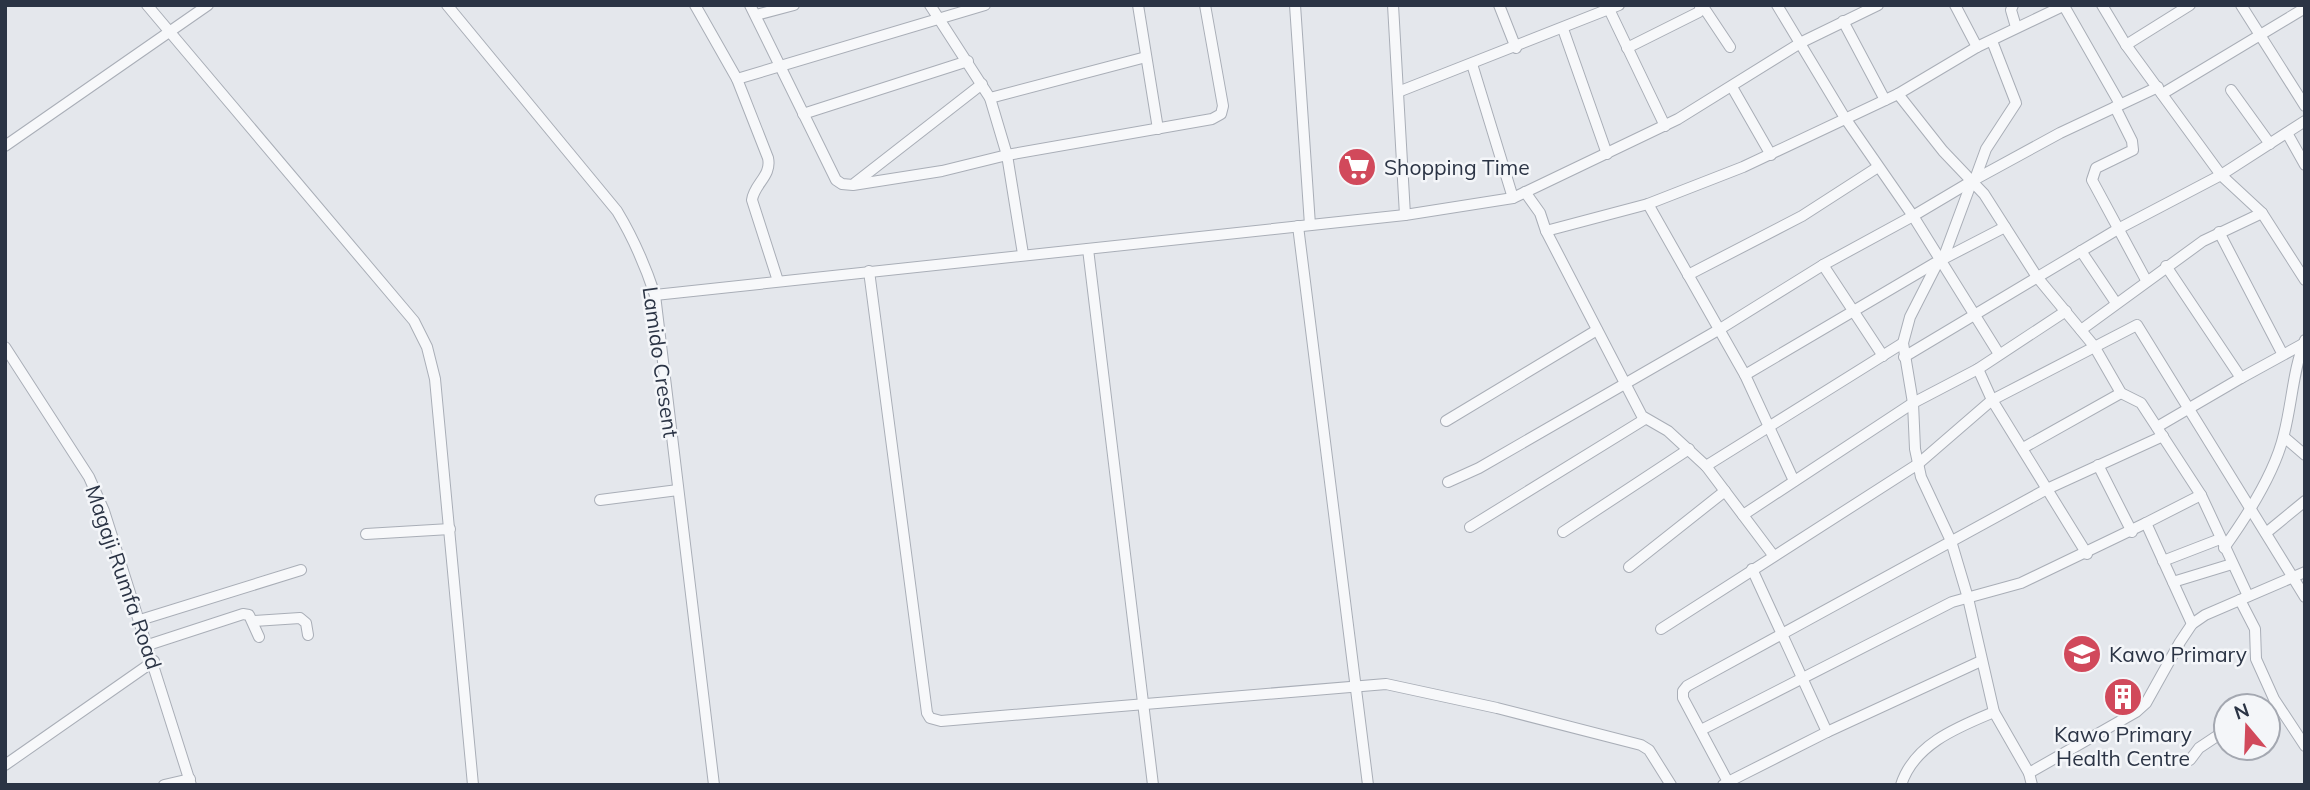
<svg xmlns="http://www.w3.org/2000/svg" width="2310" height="790" font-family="Mulish,sans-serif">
  <rect width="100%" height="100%" fill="#e4e7ec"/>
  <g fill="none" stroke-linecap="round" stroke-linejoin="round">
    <defs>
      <g id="minor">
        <polyline points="147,5 414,321 427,347 435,379 473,785"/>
        <path d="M447,5l170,206c17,28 28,54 38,84l59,490"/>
        <path d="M695,5l42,74 31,79c4,18 -14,26 -16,42l26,81"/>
        <polyline points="750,5 836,180 842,184 853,185 942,171 1007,155 1212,119 1221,114 1223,106 1205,5"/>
        <polyline points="930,5 990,98 1007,155 1023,254"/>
        <polyline points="1138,5 1158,129"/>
        <polyline points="1295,5 1310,225"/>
        <polyline points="1393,5 1405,215"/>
        <polyline points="1499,5 1516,48"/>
        <polyline points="1607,5 1665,126"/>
        <polyline points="1702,5 1730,47"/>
        <polyline points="1777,5 1845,118 1913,216 1972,181"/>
        <polyline points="1955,5 1977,47"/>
        <polyline points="2013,5 2011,10 2016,27"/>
        <polyline points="2102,5 2126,45 2221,175 2262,213 2305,280"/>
        <polyline points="2241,5 2305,106"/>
        <polyline points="2064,6 2120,104"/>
        <polyline points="756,15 794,5"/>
        <polyline points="1843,21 1885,100"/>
        <polyline points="1563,29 1607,154"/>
        <polyline points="2126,45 2190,5"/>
        <polyline points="1627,48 1699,12 1701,5"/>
        <polyline points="1472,64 1513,198"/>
        <polyline points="737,79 985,5"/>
        <polyline points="1732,87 1771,155"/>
        <polyline points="2231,90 2270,144"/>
        <polyline points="1398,92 1619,5"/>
        <polyline points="1898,94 1943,151 1984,194 2037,277 2094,346 2121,393 2141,403 2201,495 2248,596"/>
        <polyline points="2162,94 2305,8"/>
        <polyline points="990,98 1146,57"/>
        <polyline points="2115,107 2132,141 2133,150 2096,168 2092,180 2146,280"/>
        <polyline points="803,114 968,61"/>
        <polyline points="2287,133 2305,165"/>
        <polyline points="5,146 208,5"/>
        <polyline points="1975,179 1986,149 2016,103 1992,41"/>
        <polyline points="855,183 982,84"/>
        <polyline points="1525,192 1540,213 1546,231 1642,416 1668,431 1706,466 1773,555"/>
        <polyline points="1648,204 1745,375 1794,481"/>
        <polyline points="1298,226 1368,785"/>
        <polyline points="1546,231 1648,204 1743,167 1898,94 1977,47 2065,5"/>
        <polyline points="2219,232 2282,353"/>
        <polyline points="1088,249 1153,785"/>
        <polyline points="2081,251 2116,303"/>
        <polyline points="1943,259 2005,227"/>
        <polyline points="1823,265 1883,356"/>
        <polyline points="869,271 927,713 930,718 941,721 1386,684 1497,708 1641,745 1649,750 1671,785"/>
        <polyline points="1688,275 1802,216 1878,167"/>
        <polyline points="655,295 1405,215 1513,198 1678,119 1802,42 1878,5"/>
        <polyline points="2081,330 2203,241 2262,213"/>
        <polyline points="5,347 89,477 104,511 191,785"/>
        <polyline points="1904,357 2118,229 2221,175 2305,121"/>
        <polyline points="1978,369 1992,400 2087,554"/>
        <polyline points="1745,375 1935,263"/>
        <polyline points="2241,378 2303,344"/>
        <polyline points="1446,421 1597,330"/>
        <polyline points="2157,427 2241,378 2166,266"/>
        <polyline points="2284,437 2305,455"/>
        <polyline points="2023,448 2121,393"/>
        <polyline points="2098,465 2132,532"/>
        <polyline points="1706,466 1903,343"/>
        <polyline points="1448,482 1479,468 1720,329 1823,265 1913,216 1999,354"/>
        <polyline points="600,500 678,490"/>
        <polyline points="1743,515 1913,403 1978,369 2066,311"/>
        <polyline points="2146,523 2201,495"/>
        <polyline points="1470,527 1645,419"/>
        <polyline points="1563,532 1689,449"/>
        <polyline points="2266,533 2305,501"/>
        <polyline points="366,534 450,529"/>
        <path d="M2224,548c23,-32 51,-75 60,-114 8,-31 9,-64 21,-94"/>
        <polyline points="2163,561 2220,539"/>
        <polyline points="1629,567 1725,491"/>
        <polyline points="1752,569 1827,732"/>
        <polyline points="2173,582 2232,564"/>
        <polyline points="2240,600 2255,629 2256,659 2274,699 2305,746"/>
        <polyline points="140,620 301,570"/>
        <polyline points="254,621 300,618 306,623 308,635"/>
        <polyline points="1661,629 1918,464 1992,400 2137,325 2305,597"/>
        <polyline points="148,645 243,614 249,615 259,637"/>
        <polyline points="1701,730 1952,602 2021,583 2146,523 2192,624"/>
        <polyline points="2190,760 2199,748 2226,730"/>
        <polyline points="5,765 154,661"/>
        <polyline points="2029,773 1994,712 1968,598 1951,541 1921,477 1915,449 1913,403 1903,343 1910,317 1938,262 1943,259 1972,181 2060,133 2158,87"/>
        <polyline points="164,785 190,779"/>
        <polyline points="1723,785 1728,782 1683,698 1683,691 1687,686 2047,489 2163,436"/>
        <polyline points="1729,785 1728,782 1827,732 1981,661"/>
        <path d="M1901,785c13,-41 57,-58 93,-73"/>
        <polyline points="2032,785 2029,773 2136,712 2146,703 2180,642 2192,624 2205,615 2305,572"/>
      </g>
    </defs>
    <use href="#minor" stroke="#a9aeb7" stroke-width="12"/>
    <use href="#minor" stroke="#f7f8fa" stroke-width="10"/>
  </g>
  <defs>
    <symbol id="supermarket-disc" viewBox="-11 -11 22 22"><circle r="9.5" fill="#d1495b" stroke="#f4f6f9"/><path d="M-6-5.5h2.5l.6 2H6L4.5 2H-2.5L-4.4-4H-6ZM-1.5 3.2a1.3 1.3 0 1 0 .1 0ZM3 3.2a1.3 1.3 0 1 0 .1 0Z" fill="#fff"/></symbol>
    <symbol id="school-disc" viewBox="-11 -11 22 22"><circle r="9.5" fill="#d1495b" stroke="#f4f6f9"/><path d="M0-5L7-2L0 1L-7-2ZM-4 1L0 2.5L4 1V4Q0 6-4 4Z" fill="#fff"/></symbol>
    <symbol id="building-disc" viewBox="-11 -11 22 22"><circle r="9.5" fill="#d1495b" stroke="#f4f6f9"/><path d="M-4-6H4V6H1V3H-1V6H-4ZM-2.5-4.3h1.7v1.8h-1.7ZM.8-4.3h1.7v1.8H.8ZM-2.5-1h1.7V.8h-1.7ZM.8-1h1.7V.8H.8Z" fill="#fff"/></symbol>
  </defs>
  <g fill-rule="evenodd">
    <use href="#supermarket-disc" x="1335" y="145" width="44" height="44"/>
    <use href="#school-disc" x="2060" y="632" width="44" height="44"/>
    <use href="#building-disc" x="2101" y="675" width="44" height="44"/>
  </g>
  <g text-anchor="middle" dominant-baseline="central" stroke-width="5" stroke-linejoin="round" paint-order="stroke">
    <g font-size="21" fill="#2b3445" stroke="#f4f6f9" text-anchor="start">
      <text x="1384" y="167">Shopping Time</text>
      <text x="2109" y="654">Kawo Primary</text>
      <text x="2123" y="734" text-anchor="middle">Kawo Primary<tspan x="2123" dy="24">Health Centre</tspan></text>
    </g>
    <g font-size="21" fill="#2b3445" stroke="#f4f6f9">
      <text transform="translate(661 362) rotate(82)">Lamido Cresent</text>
      <text transform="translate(124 577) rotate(71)">Magaji Rumfa Road</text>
    </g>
  </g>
  <rect width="2310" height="790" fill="none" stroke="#2b3445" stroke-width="14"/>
  <g transform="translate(2247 727) rotate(341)"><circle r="33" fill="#f4f6f9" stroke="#a4a8b1" stroke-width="2"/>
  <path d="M0-5L12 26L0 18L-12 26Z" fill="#d1495b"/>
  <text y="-10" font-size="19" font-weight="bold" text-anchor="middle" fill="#2b3445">N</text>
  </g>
</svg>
